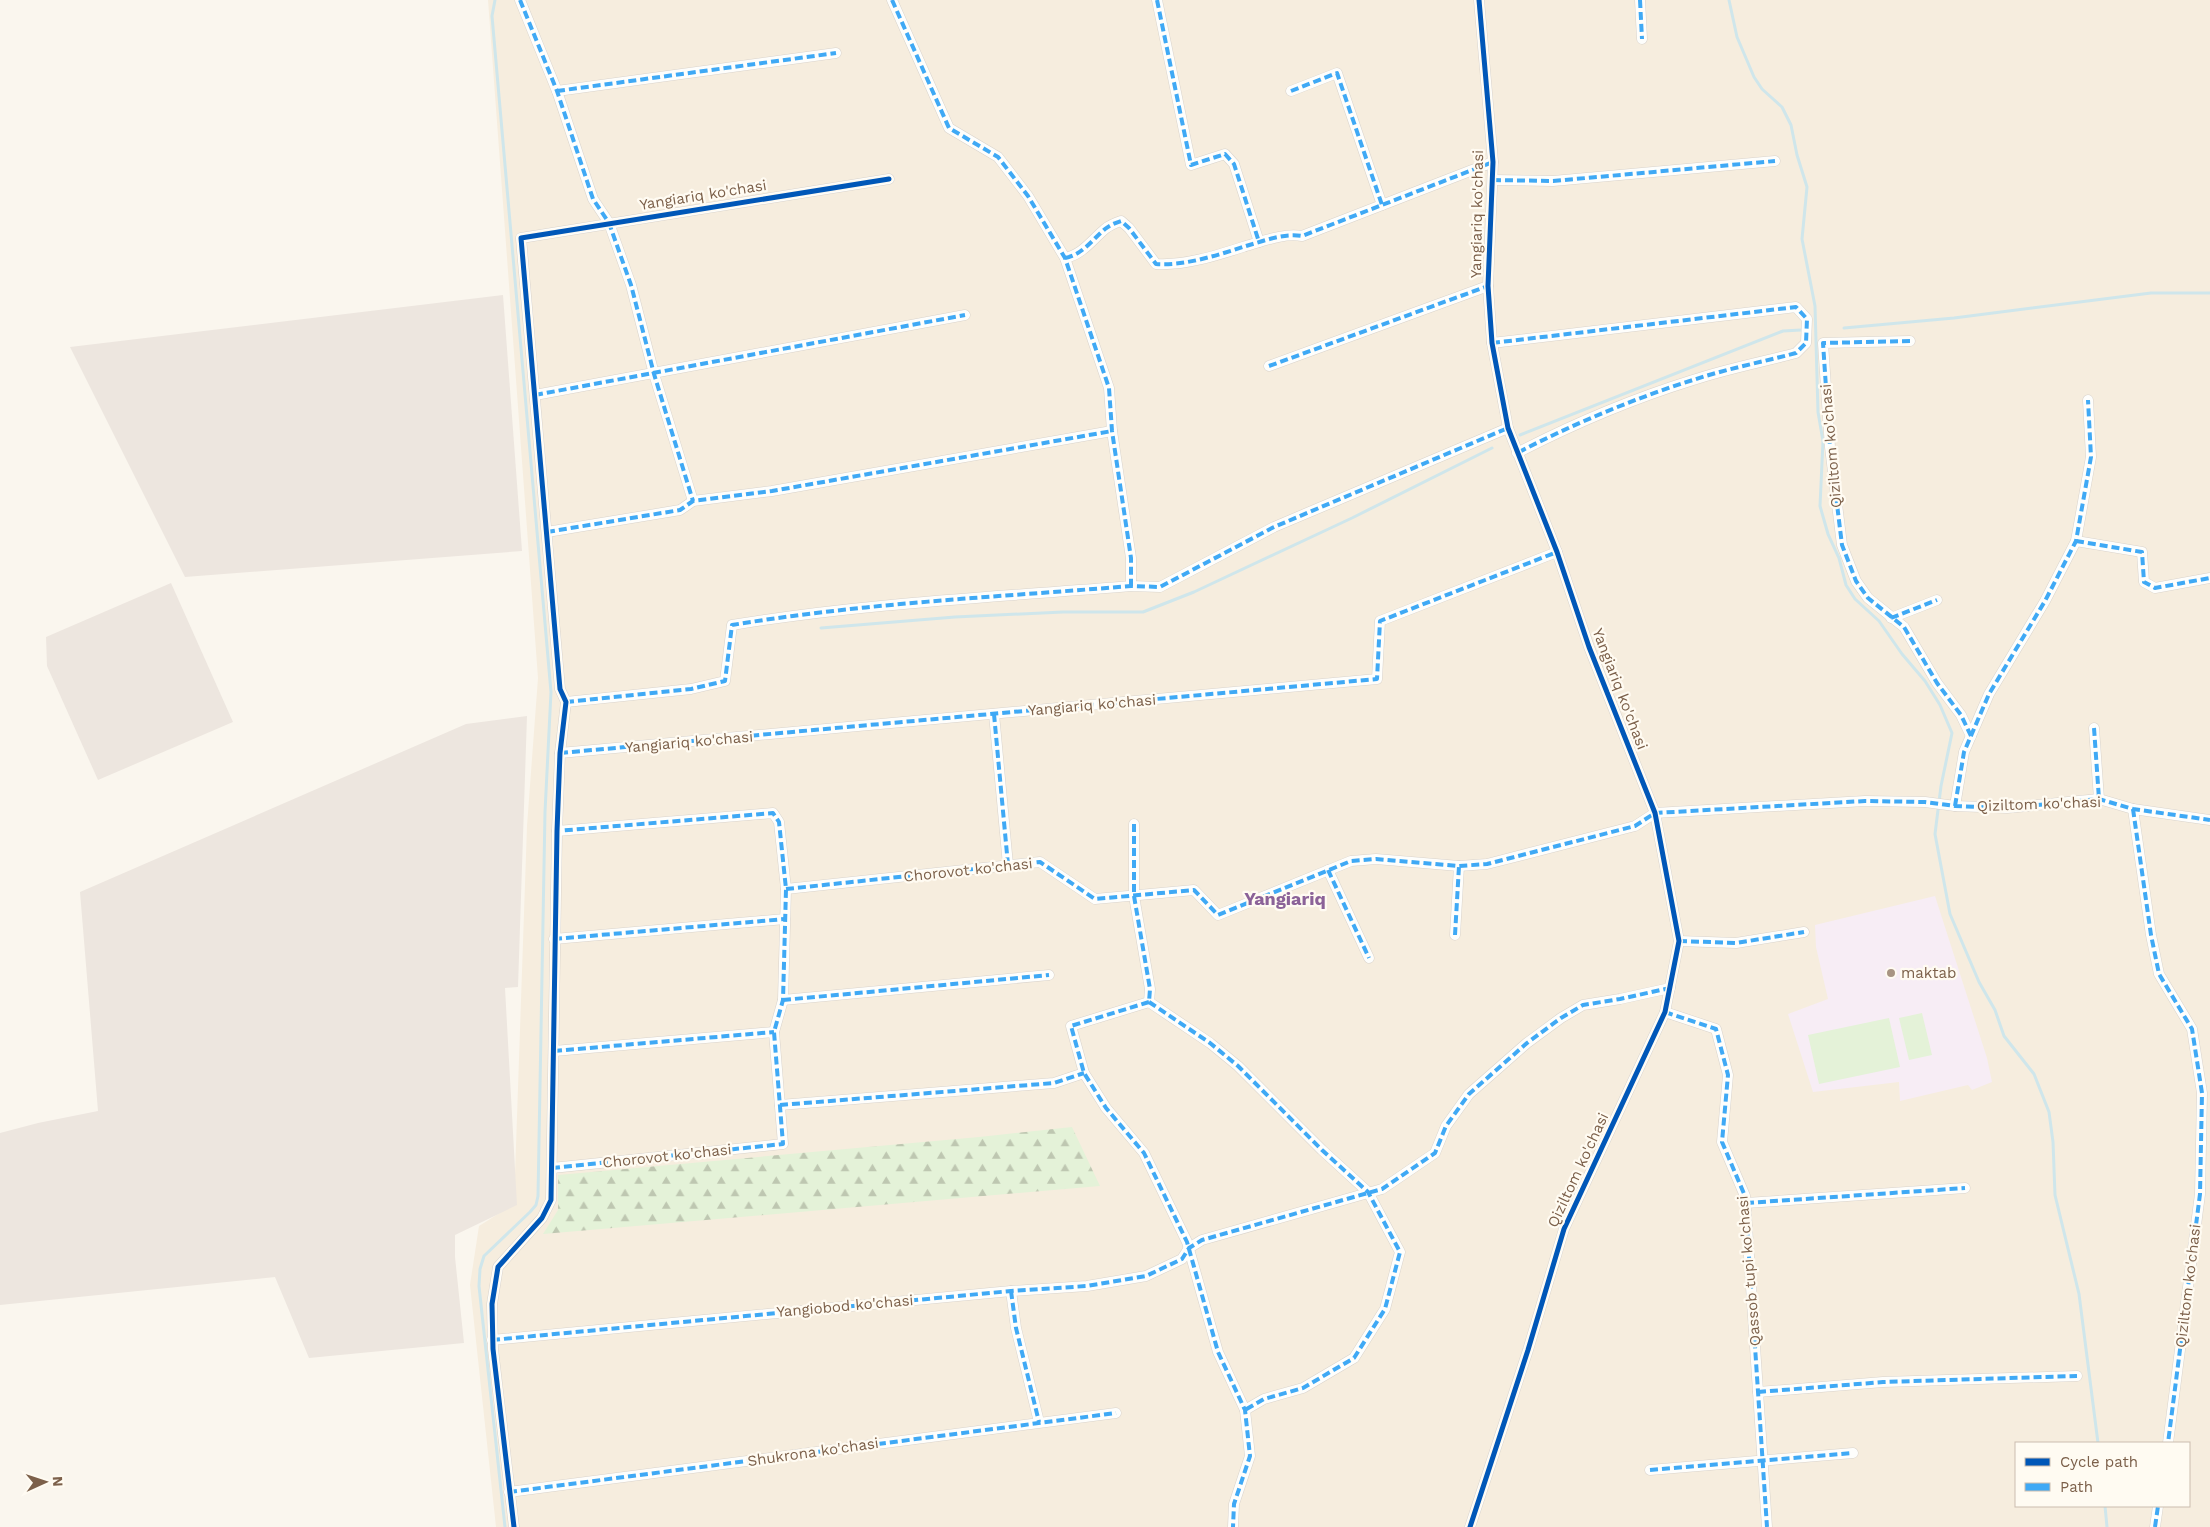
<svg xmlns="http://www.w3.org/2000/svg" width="2210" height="1527" font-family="'Work Sans',sans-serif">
  <defs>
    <pattern id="forest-firs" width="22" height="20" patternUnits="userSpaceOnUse" patternTransform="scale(1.25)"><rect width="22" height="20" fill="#e4f2d8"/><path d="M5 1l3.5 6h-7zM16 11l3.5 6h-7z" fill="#bec7b1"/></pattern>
  </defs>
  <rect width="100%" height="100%" fill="#faf6ee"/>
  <path fill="#f6edde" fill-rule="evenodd" d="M488,0h1722v1527h-1714l-26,-242 9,-59 35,-22 13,-378 11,-148zM2016,1443h173v63h-173z"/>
  <g fill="#ede6df">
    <polygon points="503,295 522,551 185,577 70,347"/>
    <polygon points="171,583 233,722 98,780 47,666 46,637"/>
    <polygon points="527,716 518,987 505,988 517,1205 455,1235 455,1257 464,1343 309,1358 275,1277 0,1305 0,1133 38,1123 98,1111 80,892 466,724"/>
  </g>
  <polygon fill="#f7edf5" points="1935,896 1987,1058 1992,1082 1972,1090 1968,1085 1900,1101 1899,1082 1813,1092 1788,1014 1828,999 1816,947 1815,925"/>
  <polygon fill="url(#forest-firs)" points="1072,1127 1100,1186 543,1234 558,1210 558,1175 979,1137"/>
  <g fill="#e4f2d8">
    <polygon points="1922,1013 1932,1055 1909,1060 1899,1018"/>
    <polygon points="1889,1018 1900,1067 1819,1084 1808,1035"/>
  </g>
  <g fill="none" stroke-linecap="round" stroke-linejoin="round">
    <g stroke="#cfe6eb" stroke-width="3">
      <polyline points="495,0 492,16 551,692 545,812 538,1196 536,1205 530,1212 484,1256 480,1269 479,1286 505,1527"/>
      <polyline points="1729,0 1737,37 1754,77 1762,89 1782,107 1791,125 1797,155 1807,187 1802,239 1815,306 1818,412 1823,441 1820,506 1828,534 1839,558 1846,585 1855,599 1879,621 1902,654 1925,681 1940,705 1952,733 1941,786 1935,834 1950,914 1979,982 1995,1010 2004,1036 2034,1074 2049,1112 2053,1142 2055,1195 2079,1294 2098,1443"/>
      <polyline points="1844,328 1954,318 2151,293 2210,293"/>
      <polyline points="1520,435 1783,331 1801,330"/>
      <polyline points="821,628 955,617 1063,612 1143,612 1194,592 1352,518 1492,448"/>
      <polyline points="2105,1506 2107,1527"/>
    </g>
    <defs>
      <g id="street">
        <polyline points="520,0 557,91 593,199 609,223 631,285 654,374 693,501"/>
        <polyline points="892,0 949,128 998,157 1028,196 1065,258 1109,388 1112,431 1131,558 1131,586"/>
        <polyline points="1157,0 1191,165 1225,154 1234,164 1259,242"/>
        <polyline points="1640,0 1642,39"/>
        <polyline points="557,91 836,53"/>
        <polyline points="1291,91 1337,73 1382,205"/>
        <polyline points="1493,180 1553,181 1775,161"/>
        <path d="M1065,258c17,-3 28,-19 40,-29 5,-4 10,-6 16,-8l8,7 27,36c29,2 62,-9 90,-18 18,-5 37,-13 56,-10l191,-74"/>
        <polyline points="1910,341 1823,343 1830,447 1842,545 1856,581 1868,598 1904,627 1937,683 1961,715 1971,736"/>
        <path d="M1492,343l304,-36 11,12 -1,24 -10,10c-34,9 -70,16 -103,27 -58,18 -122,45 -176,73"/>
        <polyline points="1269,366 1488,286"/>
        <polyline points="535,395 965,315"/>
        <polyline points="547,532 680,510 693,501 772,491 1112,431"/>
        <polyline points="2076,541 2142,552 2144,582 2155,588 2210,578"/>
        <polyline points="1891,618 1937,600"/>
        <path d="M566,702l125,-13 34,-8 7,-56c132,-22 266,-28 399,-39l29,1 114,-60 234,-99"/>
        <polyline points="994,714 1008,865"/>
        <polyline points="2094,728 2099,799"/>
        <polyline points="560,753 1377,679 1380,621 1557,552"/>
        <polyline points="1955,806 1964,752 1989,694 2045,601 2076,541 2091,457 2088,400"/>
        <polyline points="2133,809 2151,935 2159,974 2192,1029 2202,1093 2200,1194 2168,1443"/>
        <polyline points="1134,824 1134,896 1150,989 1149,1002"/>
        <polyline points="1328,870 1369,958"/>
        <polyline points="786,889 1040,862 1095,899 1194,890 1218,915 1351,861 1376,859 1459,866 1487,864 1635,826 1655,813 1865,801 1925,802 1955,806 2007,808 2099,799 2133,809 2210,820"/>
        <polyline points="1455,935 1459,866"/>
        <polyline points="554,939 785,919"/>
        <polyline points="1679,941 1736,943 1804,932"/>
        <polyline points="783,1000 1049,975"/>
        <polyline points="1149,1002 1071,1026 1084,1073 1106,1108 1144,1153 1187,1242 1218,1352 1245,1410 1250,1456 1234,1504 1233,1527"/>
        <polyline points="1149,1002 1210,1043 1238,1066 1322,1150 1368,1192 1400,1252 1385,1309 1354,1358 1303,1388 1264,1399 1245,1410"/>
        <polyline points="1665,1012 1716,1029 1728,1075 1722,1142 1745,1196 1767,1527"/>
        <polyline points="554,1051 774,1032"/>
        <polyline points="780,1105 1054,1083 1084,1073"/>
        <polyline points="552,1168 783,1144 774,1032 783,1000 786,889 779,822 773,813 557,831"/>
        <polyline points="1746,1203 1965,1188"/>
        <polyline points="1011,1291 1016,1328 1039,1422"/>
        <polyline points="492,1340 1011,1291 1087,1286 1146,1276 1182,1259 1189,1248 1202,1240 1382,1189 1435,1153 1446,1126 1469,1094 1527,1043 1561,1018 1583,1005 1620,999 1670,988"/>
        <polyline points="1758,1392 1883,1382 2077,1376"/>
        <polyline points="1650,1470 1853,1453"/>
        <polyline points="509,1492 1116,1413"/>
        <polyline points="514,1527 493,1349 492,1304 498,1267 542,1218 551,1200 557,831 560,753 566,702 560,689 521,238 889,179"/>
        <polyline points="1470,1527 1528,1350 1564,1229 1665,1012 1679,941 1655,813 1589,647 1557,552 1508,428 1492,343 1488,286 1493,162 1479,0"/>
        <polyline points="2155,1527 2158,1506"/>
      </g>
    </defs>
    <use href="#street" stroke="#d9d3cc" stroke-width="11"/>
    <use href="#street" stroke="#fefefc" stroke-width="10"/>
    <g stroke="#3fa9f5" stroke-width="4" stroke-dasharray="8 4" stroke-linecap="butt">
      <polyline points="520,0 557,91 593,199 609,223 631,285 654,374 693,501"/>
      <polyline points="892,0 949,128 998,157 1028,196 1065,258 1109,388 1112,431 1131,558 1131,586"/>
      <polyline points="1157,0 1191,165 1225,154 1234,164 1259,242"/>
      <polyline points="1640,0 1642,39"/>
      <polyline points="557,91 836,53"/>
      <polyline points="1291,91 1337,73 1382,205"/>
      <polyline points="1493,180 1553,181 1775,161"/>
      <path d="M1065,258c17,-3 28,-19 40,-29 5,-4 10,-6 16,-8l8,7 27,36c29,2 62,-9 90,-18 18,-5 37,-13 56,-10l191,-74"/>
      <polyline points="1910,341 1823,343 1830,447 1842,545 1856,581 1868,598 1904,627 1937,683 1961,715 1971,736"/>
      <path d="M1492,343l304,-36 11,12 -1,24 -10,10c-34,9 -70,16 -103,27 -58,18 -122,45 -176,73"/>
      <polyline points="1269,366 1488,286"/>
      <polyline points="535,395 965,315"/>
      <polyline points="547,532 680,510 693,501 772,491 1112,431"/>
      <polyline points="2076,541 2142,552 2144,582 2155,588 2210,578"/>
      <polyline points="1891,618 1937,600"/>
      <path d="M566,702l125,-13 34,-8 7,-56c132,-22 266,-28 399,-39l29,1 114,-60 234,-99"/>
      <polyline points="994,714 1008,865"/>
      <polyline points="2094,728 2099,799"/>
      <polyline points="560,753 1377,679 1380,621 1557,552"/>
      <polyline points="1955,806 1964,752 1989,694 2045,601 2076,541 2091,457 2088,400"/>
      <polyline points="2133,809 2151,935 2159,974 2192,1029 2202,1093 2200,1194 2168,1443"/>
      <polyline points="1134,824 1134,896 1150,989 1149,1002"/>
      <polyline points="1328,870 1369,958"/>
      <polyline points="786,889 1040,862 1095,899 1194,890 1218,915 1351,861 1376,859 1459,866 1487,864 1635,826 1655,813 1865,801 1925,802 1955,806 2007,808 2099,799 2133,809 2210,820"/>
      <polyline points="1455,935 1459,866"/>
      <polyline points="554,939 785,919"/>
      <polyline points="1679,941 1736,943 1804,932"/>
      <polyline points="783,1000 1049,975"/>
      <polyline points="1149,1002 1071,1026 1084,1073 1106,1108 1144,1153 1187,1242 1218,1352 1245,1410 1250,1456 1234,1504 1233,1527"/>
      <polyline points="1149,1002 1210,1043 1238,1066 1322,1150 1368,1192 1400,1252 1385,1309 1354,1358 1303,1388 1264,1399 1245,1410"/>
      <polyline points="1665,1012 1716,1029 1728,1075 1722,1142 1745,1196 1767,1527"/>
      <polyline points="554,1051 774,1032"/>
      <polyline points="780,1105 1054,1083 1084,1073"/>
      <polyline points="552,1168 783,1144 774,1032 783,1000 786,889 779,822 773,813 557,831"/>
      <polyline points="1746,1203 1965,1188"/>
      <polyline points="1011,1291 1016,1328 1039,1422"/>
      <polyline points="492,1340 1011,1291 1087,1286 1146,1276 1182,1259 1189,1248 1202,1240 1382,1189 1435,1153 1446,1126 1469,1094 1527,1043 1561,1018 1583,1005 1620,999 1670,988"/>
      <polyline points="1758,1392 1883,1382 2077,1376"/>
      <polyline points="1650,1470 1853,1453"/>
      <polyline points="509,1492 1116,1413"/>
      <polyline points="2155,1527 2158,1506"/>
    </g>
    <defs>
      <g id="cycleway">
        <polyline points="514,1527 493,1349 492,1304 498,1267 542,1218 551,1200 557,831 560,753 566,702 560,689 521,238 889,179"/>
        <polyline points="1470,1527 1528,1350 1564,1229 1665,1012 1679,941 1655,813 1589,647 1557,552 1508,428 1492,343 1488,286 1493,162 1479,0"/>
      </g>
    </defs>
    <use href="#cycleway" stroke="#fffbf2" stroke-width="8"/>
    <use href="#cycleway" stroke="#0057b8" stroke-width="5"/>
  </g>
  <circle fill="#a89483" stroke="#fffbf2" stroke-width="2" cx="1891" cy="973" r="5"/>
  <g text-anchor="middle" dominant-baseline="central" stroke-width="4.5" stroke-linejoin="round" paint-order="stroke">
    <g font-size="15" fill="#7c604a" stroke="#fffbf2">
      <text transform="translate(703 195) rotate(-9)">Yangiariq ko'chasi</text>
      <text transform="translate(1477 214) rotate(-89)">Yangiariq ko'chasi</text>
      <text transform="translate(1831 446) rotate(-95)">Qiziltom ko'chasi</text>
      <text transform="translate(1620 689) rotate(69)">Yangiariq ko'chasi</text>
      <text transform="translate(1092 705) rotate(-5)">Yangiariq ko'chasi</text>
      <text transform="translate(689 742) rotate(-5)">Yangiariq ko'chasi</text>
      <text transform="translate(2039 804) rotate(-2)">Qiziltom ko'chasi</text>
      <text transform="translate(968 870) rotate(-6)">Chorovot ko'chasi</text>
      <text transform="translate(667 1156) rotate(-6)">Chorovot ko'chasi</text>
      <text transform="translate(1578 1170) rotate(-65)">Qiziltom ko'chasi</text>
      <text transform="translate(1749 1271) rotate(-95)">Qassob tupi ko'chasi</text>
      <text transform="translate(2188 1286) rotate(-83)">Qiziltom ko'chasi</text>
      <text transform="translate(845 1306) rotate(-5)">Yangiobod ko'chasi</text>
      <text transform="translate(813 1452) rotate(-8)">Shukrona ko'chasi</text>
    </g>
    <g font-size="15" fill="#7c604a" stroke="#fffbf2" text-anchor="start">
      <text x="1901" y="973">maktab</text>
    </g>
    <g font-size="18" font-weight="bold" fill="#8b6298" stroke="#fffbf2">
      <text x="1285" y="898">Yangiariq</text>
    </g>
  </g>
  <rect x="2015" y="1442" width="175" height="65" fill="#fffbf2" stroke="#cbbdaf"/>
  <rect x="2025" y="1458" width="25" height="8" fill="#0057b8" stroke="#cbbdaf"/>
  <text x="2060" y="1467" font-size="15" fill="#7c604a">Cycle path</text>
  <rect x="2025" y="1483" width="25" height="8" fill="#3fa9f5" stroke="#cbbdaf"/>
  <text x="2060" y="1492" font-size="15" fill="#7c604a">Path</text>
  <g transform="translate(45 1482) rotate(87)" stroke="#fffbf2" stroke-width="4" paint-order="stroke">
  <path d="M0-4L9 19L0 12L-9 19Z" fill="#7c604a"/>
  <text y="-8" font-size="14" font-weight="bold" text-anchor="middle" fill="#7c604a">N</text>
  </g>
</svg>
